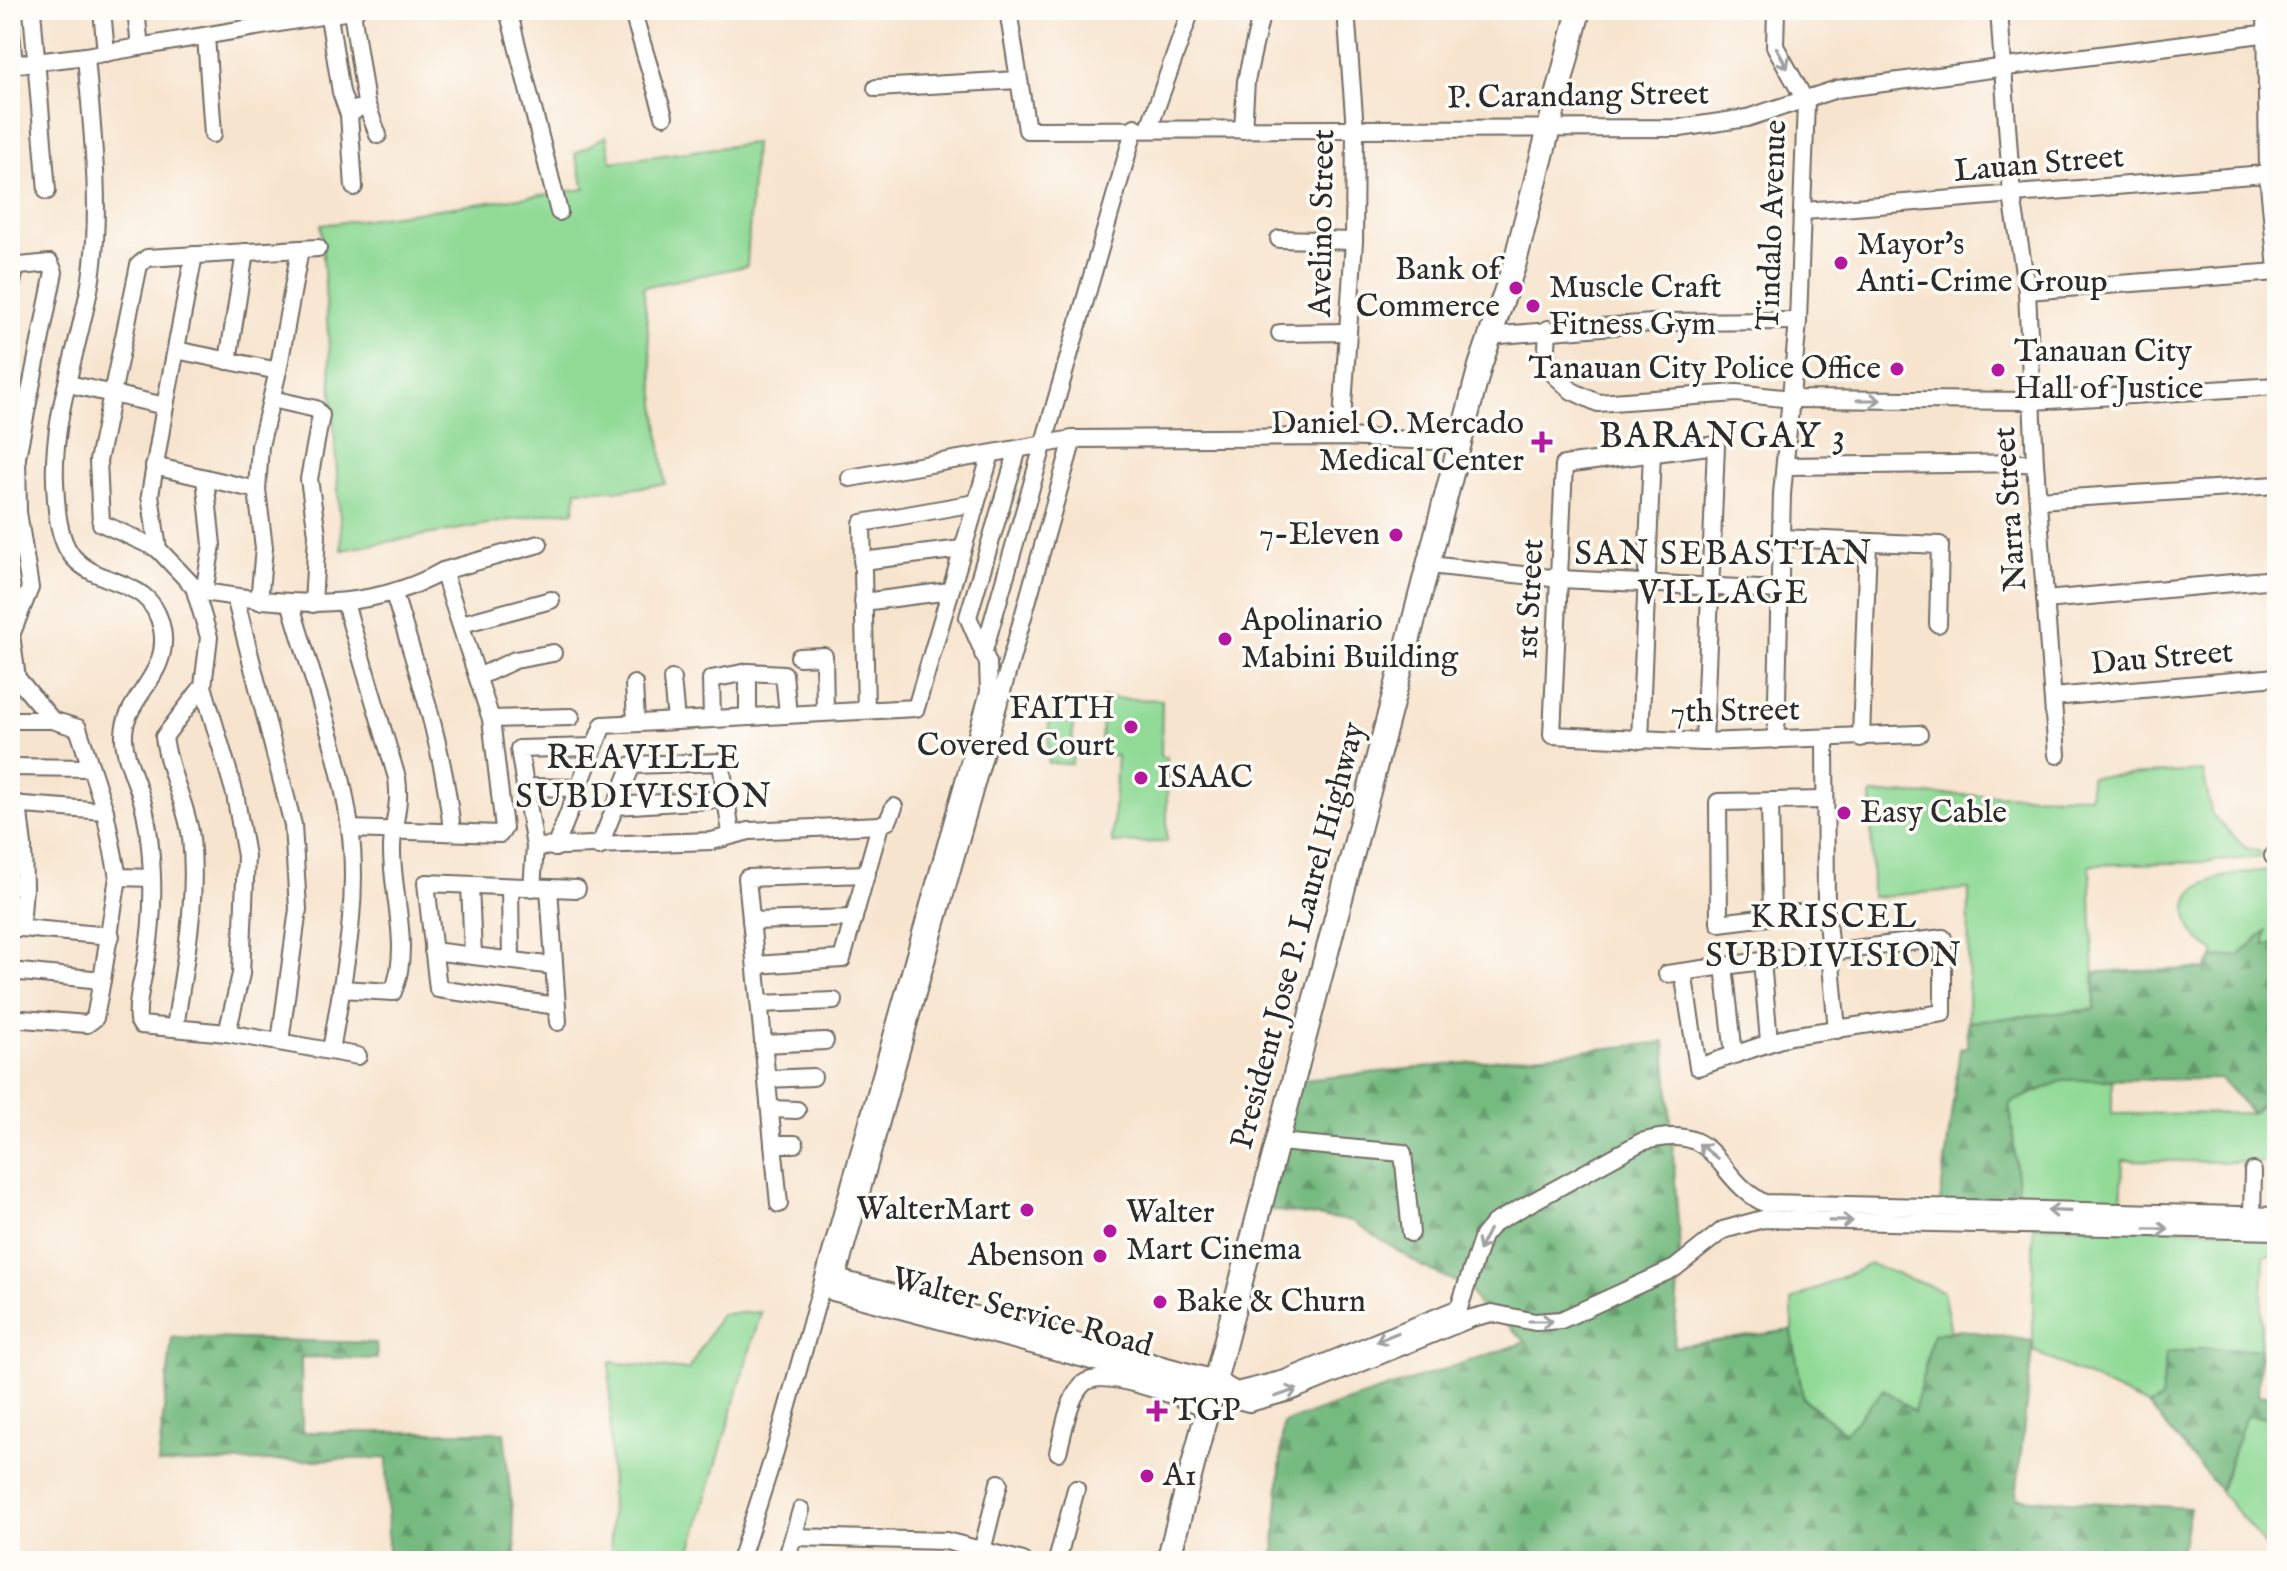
<svg xmlns="http://www.w3.org/2000/svg" width="2287" height="1571" font-family="'IM FELL English',serif">
  <defs>
    <pattern id="forest-firs" width="22" height="20" patternUnits="userSpaceOnUse" patternTransform="scale(2)"><rect width="22" height="20" fill="#74ba7f"/><path d="M5 1l3.5 6h-7zM16 11l3.5 6h-7z" fill="#5f9768"/></pattern>
  </defs>
  <rect width="100%" height="100%" fill="#fdfcf7"/>
  <filter id="ink" filterUnits="userSpaceOnUse"><feTurbulence type="fractalNoise" baseFrequency=".0125" numOctaves="2"/><feDisplacementMap in="SourceGraphic" scale="16" xChannelSelector="R" yChannelSelector="G"/><feConvolveMatrix kernelMatrix="1 2 1 2 8 2 1 2 1" color-interpolation-filters="sRGB"/></filter>
  <filter id="wash" filterUnits="userSpaceOnUse"><feTurbulence type="fractalNoise" baseFrequency=".006" numOctaves="4" result="noise"/><feDisplacementMap in="SourceGraphic" scale="32" xChannelSelector="R" yChannelSelector="G"/><feGaussianBlur stdDeviation="1.8" result="paint"/><feColorMatrix in="noise" values="0 0 0 0 0 0 0 0 0 0 0 0 0 0 0 0 0 1.4 0 .05"/><feComposite in="paint" operator="in"/></filter>
  <g filter="url(#wash)">
    <rect width="100%" height="100%" fill="#f7e4ce"/>
    <g fill="#90da96" stroke="#5e8260" stroke-width="2">
      <polygon points="606,136 611,162 754,143 747,266 643,287 665,484 621,490 577,490 574,512 562,511 342,550 321,225 585,189 575,154"/>
      <polygon points="1102,698 1162,700 1161,757 1167,757 1167,842 1112,843 1117,756 1101,755"/>
      <polygon points="1049,720 1073,721 1072,764 1048,763"/>
      <polygon points="2203,771 2212,815 2246,848 2275,856 2205,862 2090,865 2095,1009 1968,1022 1969,889 1872,897 1871,794 2090,796 2090,777"/>
      <path d="M2277,869v75l-12,2v-14l-26,24 -26,2 2,-5c-7,-8 -18,-13 -22,-21 -29,-58 50,-58 84,-63z"/>
      <polygon points="2277,1079 2277,1163 2123,1160 2121,1212 2020,1210 2010,1103 2064,1080 2112,1080 2112,1114 2252,1113 2273,1095"/>
      <polygon points="2033,1225 2277,1231 2277,1256 2264,1256 2260,1349 2199,1349 2161,1400 2149,1406 2033,1351"/>
      <polygon points="1870,1264 1943,1291 1951,1332 1933,1334 1914,1413 1845,1433 1803,1398 1792,1333 1792,1300"/>
      <polygon points="761,1312 688,1561 611,1561 610,1362 688,1370 721,1314"/>
      <polygon points="2246,1415 2277,1418 2277,1560 2220,1491"/>
    </g>
    <g fill="url(#forest-firs)" stroke="#507255" stroke-width="2">
      <polygon points="2266,931 2265,946 2277,944 2277,1079 2273,1095 2252,1113 2221,1079 2064,1080 2010,1103 2020,1210 1939,1209 1960,1048 1967,1047 1968,1022 2095,1009 2095,972 2205,969 2213,958 2239,956"/>
      <polygon points="1665,1042 1680,1250 1674,1347 1792,1330 1803,1399 1845,1433 1884,1389 1914,1412 1933,1334 1962,1330 2033,1341 2016,1498 2190,1508 2183,1546 2153,1561 1274,1561 1283,1423 1526,1342 1496,1314 1484,1315 1469,1288 1423,1267 1352,1221 1261,1209 1294,1081"/>
      <polygon points="172,1337 376,1343 377,1359 301,1357 302,1432 504,1432 517,1561 388,1561 387,1458 158,1464"/>
      <polygon points="2198,1349 2260,1349 2258,1395 2277,1395 2277,1418 2246,1416 2220,1490 2149,1406 2161,1400 2166,1353"/>
    </g>
  </g>
  <g filter="url(#ink)">
    <g fill="none" stroke-linecap="round" stroke-linejoin="round">
      <defs>
        <g id="minor">
          <polyline points="32,10 47,191"/>
          <polyline points="102,10 106,53"/>
          <polyline points="136,10 140,47"/>
          <polyline points="328,10 341,92 349,115"/>
          <polyline points="508,10 559,212"/>
          <polyline points="632,10 664,116"/>
          <polyline points="1008,10 1027,130 1680,128 1747,118 1837,89 2277,32"/>
          <polyline points="1999,10 2012,196 2027,291 2035,463 2057,755"/>
          <polyline points="2266,10 2268,174 2277,269"/>
          <polyline points="352,11 366,103 378,135"/>
          <polyline points="10,23 14,65"/>
          <polyline points="206,36 213,134"/>
          <path d="M86,56c6,74 16,150 5,223 -11,66 -39,135 -36,202 1,22 2,58 18,76 28,32 78,18 89,72 9,46 -38,69 -38,106 -1,21 14,48 19,69 6,22 8,49 9,72 1,28 -1,58 -6,85 -3,18 -10,40 -8,59l3,5 86,8 131,23"/>
          <polyline points="10,65 86,56 356,10"/>
          <polyline points="876,88 1018,80"/>
          <polyline points="1149,128 1191,10"/>
          <polyline points="1243,130 1246,81 1262,10"/>
          <polyline points="354,187 349,115 357,109"/>
          <polyline points="1805,211 2277,173"/>
          <polyline points="1279,239 1354,241"/>
          <polyline points="10,267 50,263 54,272 17,457 18,512 30,588 11,635 17,678 52,720 78,728 105,811 118,877 152,878"/>
          <polyline points="10,291 16,266"/>
          <polyline points="2027,291 2277,272"/>
          <polyline points="1548,329 1546,367 1572,391 1598,403 1737,393 1791,399 2033,401 2277,386"/>
          <polyline points="1280,333 1348,332"/>
          <polyline points="1488,336 1665,322 1798,321"/>
          <polyline points="176,350 278,371 300,249"/>
          <polyline points="228,361 245,252"/>
          <path d="M69,384l96,22 -15,89 8,54 36,38 10,5c83,13 163,22 239,-21l48,148 13,109 -4,6 -150,-5"/>
          <polyline points="272,399 316,409 321,415 309,479 317,534 313,604"/>
          <polyline points="165,406 194,255"/>
          <polyline points="1341,437 1354,241 1355,129 1346,10"/>
          <polyline points="1073,439 833,1292 1249,1403 1290,1392 1472,1318 1492,1313 1535,1322 1561,1320 1675,1268 1723,1230 1763,1219 2277,1231"/>
          <polyline points="154,466 257,490 264,548 259,601"/>
          <polyline points="1785,466 2035,463"/>
          <polyline points="850,478 1073,439 1341,437 1460,442"/>
          <polyline points="257,490 260,446 278,371"/>
          <polyline points="2038,500 2277,485"/>
          <polyline points="1781,538 1940,545 1938,624"/>
          <polyline points="158,549 101,523 98,461 139,265 147,258 318,248"/>
          <polyline points="862,561 962,549"/>
          <polyline points="1429,565 1561,579 1779,590"/>
          <polyline points="443,571 539,544"/>
          <polyline points="194,587 209,637 203,686 235,794 246,856 241,974 227,1033"/>
          <polyline points="204,592 212,545 205,478"/>
          <path d="M394,594c24,78 50,154 58,237"/>
          <polyline points="235,597 293,825 298,909 280,1042"/>
          <polyline points="2045,600 2277,579"/>
          <polyline points="863,602 950,591"/>
          <path d="M291,605c21,73 49,147 59,223 10,75 -7,150 -19,223"/>
          <polyline points="462,624 551,600"/>
          <polyline points="983,654 1135,127"/>
          <polyline points="799,657 824,656 825,712"/>
          <polyline points="748,672 748,716"/>
          <polyline points="478,677 515,660 553,653"/>
          <polyline points="672,679 676,721"/>
          <polyline points="634,684 636,723"/>
          <polyline points="2053,697 2277,677"/>
          <polyline points="866,710 862,523 975,503"/>
          <polyline points="491,719 571,717"/>
          <polyline points="712,719 711,679 748,672 784,674 788,714"/>
          <polyline points="10,720 52,720"/>
          <polyline points="1861,738 1868,542"/>
          <polyline points="1825,739 1826,910 1837,1030"/>
          <polyline points="1640,740 1652,453"/>
          <polyline points="1776,740 1782,494 1798,321 1806,102 1775,46 1776,10"/>
          <polyline points="1704,742 1716,445 1564,465 1552,735 1704,742 1919,734"/>
          <polyline points="10,767 91,768"/>
          <polyline points="525,787 578,788"/>
          <polyline points="1825,800 1718,802 1719,923 1826,910"/>
          <polyline points="1770,801 1772,917"/>
          <polyline points="10,804 105,811"/>
          <polyline points="18,804 23,846"/>
          <polyline points="616,806 726,799"/>
          <polyline points="10,845 23,846 24,887"/>
          <polyline points="535,847 712,841 749,831 880,825 888,821 894,807"/>
          <polyline points="599,847 632,765 721,762 731,834"/>
          <polyline points="555,848 603,725 916,708 990,457"/>
          <polyline points="2273,856 2277,855"/>
          <polyline points="10,885 24,887 21,928"/>
          <polyline points="470,885 473,955"/>
          <polyline points="510,887 511,960"/>
          <polyline points="532,888 535,847 519,749 594,747"/>
          <polyline points="549,888 558,1022"/>
          <polyline points="751,921 854,918"/>
          <polyline points="10,927 111,936"/>
          <polyline points="433,951 554,966"/>
          <polyline points="1762,961 1769,1041"/>
          <polyline points="756,965 842,959 880,825"/>
          <polyline points="1724,966 1734,1055"/>
          <polyline points="10,971 102,980 118,877"/>
          <path d="M1667,974c92,-13 184,-25 276,-36v75l-153,23 -92,31 -15,-95"/>
          <path d="M341,989l52,3c19,-46 -2,-98 -1,-145 1,-27 9,-39 5,-69l-52,-175"/>
          <polyline points="760,1004 834,1001"/>
          <polyline points="557,1006 438,989 426,883 577,889"/>
          <polyline points="10,1018 87,1024 95,1018 102,980"/>
          <path d="M175,1028c9,-63 23,-126 16,-190 -4,-34 -23,-66 -27,-101l39,-51"/>
          <polyline points="763,1044 825,1041"/>
          <polyline points="767,1079 813,1077"/>
          <polyline points="770,1109 797,1110"/>
          <polyline points="1279,1142 1403,1153 1411,1233"/>
          <polyline points="773,1144 795,1144"/>
          <polyline points="779,1204 747,878 867,874"/>
          <polyline points="2252,1216 2253,1171"/>
          <path d="M837,1278l378,101 21,12 49,-12 174,-71 24,-72 11,-13 147,-81c80,-22 70,33 123,61l513,13"/>
          <path d="M1058,1452c6,-20 9,-49 23,-66 18,-23 103,14 126,22"/>
          <polyline points="794,1537 946,1541 1023,1561"/>
          <polyline points="982,1551 999,1483"/>
          <polyline points="740,1561 774,1455 989,692 988,663 968,617 1018,449"/>
          <polyline points="786,1561 801,1510"/>
          <polyline points="1057,1561 1076,1489"/>
        </g>
        <polyline id="highway" points="1168,1561 1480,366 1514,266 1579,10"/>
      </defs>
      <use href="#minor" stroke="#726c64" stroke-width="20"/>
      <use href="#highway" stroke="#726c64" stroke-width="26"/>
      <use href="#minor" stroke="#fff" stroke-width="16"/>
      <use href="#highway" stroke="#fff" stroke-width="22"/>
    </g>
    <defs><path id="oneway-shaft" d="M-6 0H5M1.5-3L5.5 0L1.5 3" fill="none" stroke-width="1.6" stroke-linecap="round" stroke-linejoin="round" transform="scale(2)"/></defs>
    <g stroke="#a0a0a0">
      <use href="#oneway-shaft" transform="translate(1782 58) rotate(62)"/>
      <use href="#oneway-shaft" transform="translate(1869 400)"/>
      <use href="#oneway-shaft" transform="translate(1708 1151) rotate(-142)"/>
      <use href="#oneway-shaft" transform="translate(2059 1211) rotate(-178)"/>
      <use href="#oneway-shaft" transform="translate(1841 1221) rotate(1)"/>
      <use href="#oneway-shaft" transform="translate(2157 1229) rotate(1)"/>
      <use href="#oneway-shaft" transform="translate(1484 1240) rotate(117)"/>
      <use href="#oneway-shaft" transform="translate(1541 1321)"/>
      <use href="#oneway-shaft" transform="translate(1387 1337) rotate(158)"/>
      <use href="#oneway-shaft" transform="translate(1286 1393) rotate(-19)"/>
    </g>
  </g>
  <g fill="#b5179e" stroke="#fdfcf7" stroke-width="3">
    <circle cx="1841" cy="263" r="8"/>
    <circle cx="1516" cy="288" r="8"/>
    <circle cx="1533" cy="306" r="8"/>
    <circle cx="1897" cy="369" r="8"/>
    <circle cx="1998" cy="370" r="8"/>
    <path d="M1538 430h8v8h8v8h-8v8h-8v-8h-8v-8h8z"/>
    <circle cx="1396" cy="535" r="8"/>
    <circle cx="1225" cy="639" r="8"/>
    <circle cx="1131" cy="727" r="8"/>
    <circle cx="1141" cy="778" r="8"/>
    <circle cx="1844" cy="813" r="8"/>
    <circle cx="1027" cy="1210" r="8"/>
    <circle cx="1110" cy="1231" r="8"/>
    <circle cx="1100" cy="1256" r="8"/>
    <circle cx="1160" cy="1302" r="8"/>
    <path d="M1153 1399h8v8h8v8h-8v8h-8v-8h-8v-8h8z"/>
    <circle cx="1147" cy="1476" r="8"/>
  </g>
  <g text-anchor="middle" dominant-baseline="central" stroke-width="7" stroke-linejoin="round" paint-order="stroke">
    <g font-size="32" fill="#2b2b2b" stroke="#fdfcf7">
      <text transform="translate(1578 97) rotate(-1)">P. Carandang Street</text>
      <text transform="translate(2039 165) rotate(-5)">Lauan Street</text>
      <text transform="translate(1323 223) rotate(-89)">Avelino Street</text>
      <text transform="translate(1773 225) rotate(-88)">Tindalo Avenue</text>
      <text transform="translate(2011 509) rotate(-94)">Narra Street</text>
      <text transform="translate(1531 599) rotate(-87)">1st Street</text>
      <text transform="translate(2162 659) rotate(-5)">Dau Street</text>
      <text transform="translate(1735 712) rotate(-1)">7th Street</text>
      <text transform="translate(1299 936) rotate(-75)">President Jose P. Laurel Highway</text>
      <text transform="translate(1022 1313) rotate(15)">Walter Service Road</text>
    </g>
    <g font-size="32" fill="#2b2b2b" stroke="#fdfcf7" text-anchor="start">
      <text x="1857" y="245">Mayor's<tspan x="1857" dy="37">Anti-Crime Group</tspan></text>
      <text x="1500" y="270" text-anchor="end">Bank of<tspan x="1500" dy="37">Commerce</tspan></text>
      <text x="1549" y="288">Muscle Craft<tspan x="1549" dy="37">Fitness Gym</tspan></text>
      <text x="2014" y="352">Tanauan City<tspan x="2014" dy="37">Hall of Justice</tspan></text>
      <text x="1881" y="369" text-anchor="end">Tanauan City Police Office</text>
      <text x="1524" y="424" text-anchor="end">Daniel O. Mercado<tspan x="1524" dy="37">Medical Center</tspan></text>
      <text x="1380" y="535" text-anchor="end">7-Eleven</text>
      <text x="1241" y="621">Apolinario<tspan x="1241" dy="37">Mabini Building</tspan></text>
      <text x="1115" y="709" text-anchor="end">FAITH<tspan x="1115" dy="37">Covered Court</tspan></text>
      <text x="1157" y="778">ISAAC</text>
      <text x="1860" y="813">Easy Cable</text>
      <text x="1011" y="1210" text-anchor="end">WalterMart</text>
      <text x="1126" y="1213">Walter<tspan x="1126" dy="37">Mart Cinema</tspan></text>
      <text x="1084" y="1256" text-anchor="end">Abenson</text>
      <text x="1176" y="1302">Bake &amp; Churn</text>
      <text x="1173" y="1411">TGP</text>
      <text x="1163" y="1476">A1</text>
    </g>
    <g font-size="34" letter-spacing="2" fill="#2b2b2b" stroke="#fdfcf7">
      <text x="1724" y="554">SAN SEBASTIAN<tspan x="1724" dy="39">VILLAGE</tspan></text>
      <text x="644" y="758">REAVILLE<tspan x="644" dy="39">SUBDIVISION</tspan></text>
      <text x="1834" y="917">KRISCEL<tspan x="1834" dy="39">SUBDIVISION</tspan></text>
    </g>
    <g font-size="36" letter-spacing="2" fill="#2b2b2b" stroke="#fdfcf7">
      <text x="1723" y="437">BARANGAY 3</text>
    </g>
  </g>
  <rect width="2287" height="1571" fill="none" stroke="#fdfcf7" stroke-width="40"/>
</svg>
